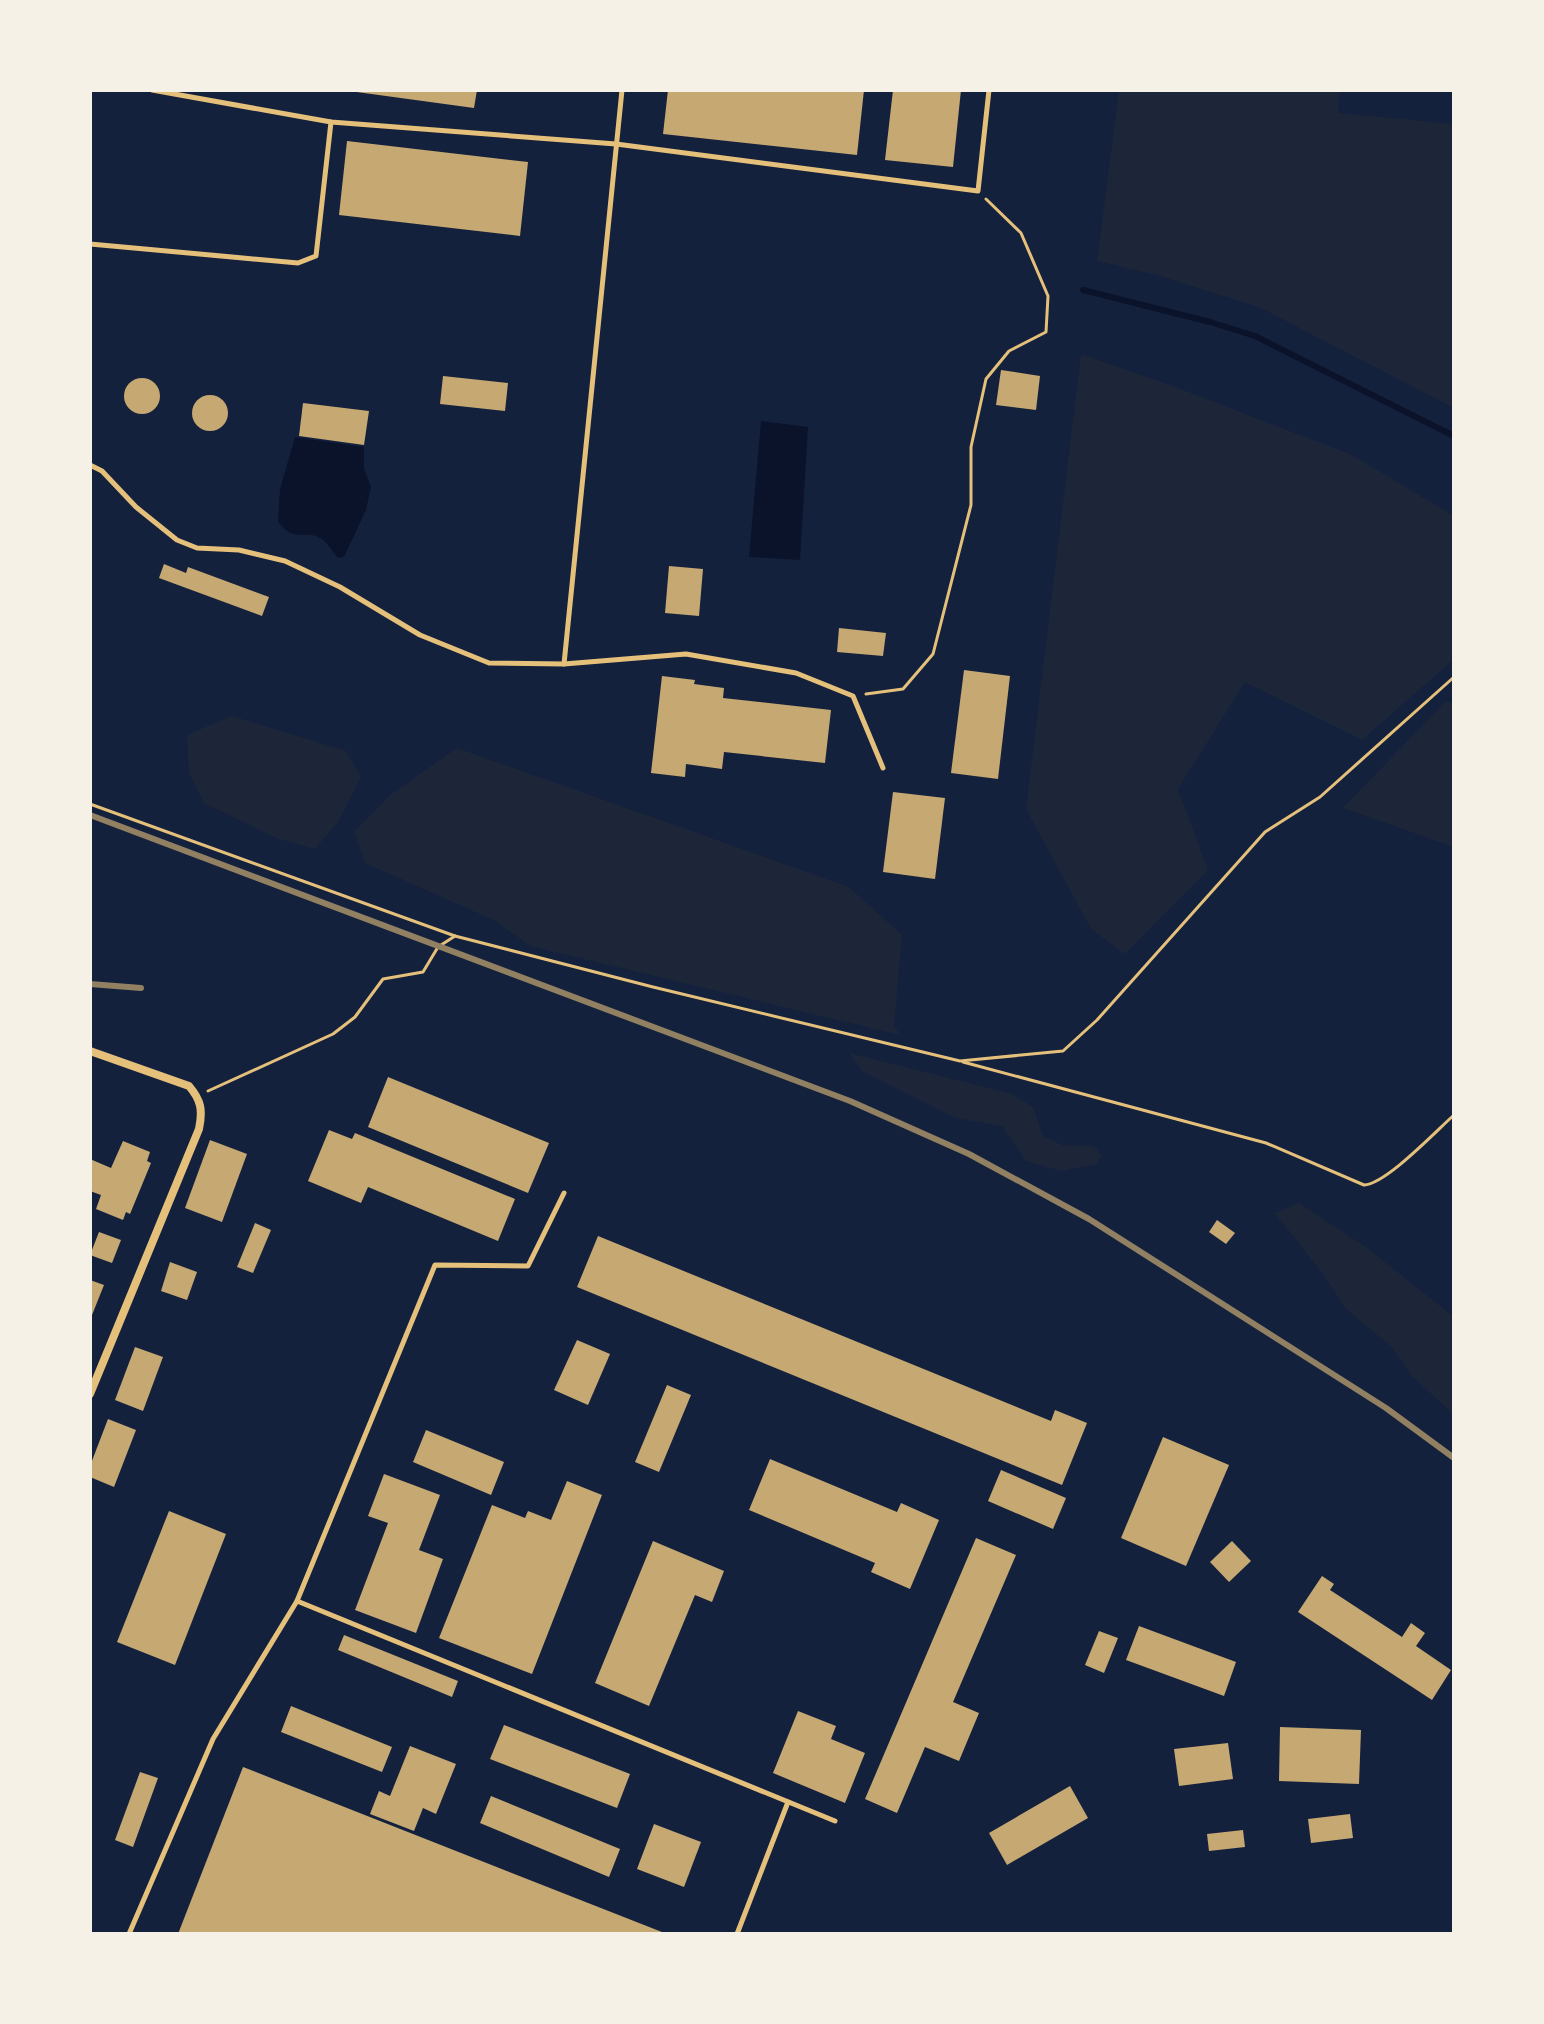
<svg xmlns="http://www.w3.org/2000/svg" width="1544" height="2024" font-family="'Open Sans',sans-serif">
  <rect width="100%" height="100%" fill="#14213d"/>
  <g fill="#1d2539">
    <polygon points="1119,90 1340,90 1338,113 1454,124 1454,408 1261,308 1157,275 1097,261"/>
    <polygon points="1081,354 1170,385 1352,455 1454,516 1454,659 1362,740 1245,682 1178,789 1208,870 1125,954 1091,929 1026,809"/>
    <polygon points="1445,702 1454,703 1454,847 1343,808"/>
    <polygon points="232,716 346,751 361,777 338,822 315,849 276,838 204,803 189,773 187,735"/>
    <polygon points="457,748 849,887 902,935 894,1025 900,1035 530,946 496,921 365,863 354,832 390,795"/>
    <polygon points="849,1053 1012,1094 1033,1107 1043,1136 1062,1145 1094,1146 1102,1155 1097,1164 1061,1171 1026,1161 1002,1126 956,1118 862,1071"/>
    <polygon points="1299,1203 1367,1248 1454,1317 1454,1415 1411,1375 1392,1347 1345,1308 1324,1275 1275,1213"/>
  </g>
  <g fill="#0b132b">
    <polygon points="761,421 808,427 800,560 749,557"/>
    <path d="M295,437l69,10v21l7,19 -5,23 -22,47 -6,1c-6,-7 -11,-16 -18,-20 -17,-9 -24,6 -42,-16l2,-33z"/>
  </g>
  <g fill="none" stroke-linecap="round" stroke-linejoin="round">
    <polyline stroke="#0b132b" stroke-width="6" points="1083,290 1210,322 1255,336 1454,436"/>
  </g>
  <g fill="#c6a872">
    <polygon points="342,90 477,90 474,108"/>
    <polygon points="668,90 864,90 857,155 663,134"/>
    <polygon points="893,90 961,90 953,167 885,160"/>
    <polygon points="347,141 528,162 520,236 339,215"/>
    <polygon points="1001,370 1040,376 1036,410 996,405"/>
    <polygon points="443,376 508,383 505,411 440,404"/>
    <circle cx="142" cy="396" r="18"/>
    <circle cx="210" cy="413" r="18"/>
    <polygon points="303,403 369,411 364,445 299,436"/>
    <polygon points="164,564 186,573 188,567 269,597 262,616 159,578"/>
    <polygon points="669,566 703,569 699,616 665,613"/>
    <polygon points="839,628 886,633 883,656 837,652"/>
    <polygon points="964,670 1010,676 998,779 951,773"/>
    <polygon points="662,676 695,680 694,684 724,688 723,698 831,710 825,763 724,752 722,769 686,764 685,777 651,773"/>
    <polygon points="893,792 945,798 935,879 883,872"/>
    <polygon points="388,1077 549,1143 528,1193 368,1127"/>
    <polygon points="329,1130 352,1139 355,1133 515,1199 498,1241 368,1187 361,1203 308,1181"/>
    <polygon points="210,1140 247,1154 222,1222 185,1208"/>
    <polygon points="123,1141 150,1152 147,1161 151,1163 130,1214 126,1212 123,1220 96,1209 101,1195 90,1191 90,1159 111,1168"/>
    <polygon points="1217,1220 1235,1233 1226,1244 1209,1232"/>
    <polygon points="255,1223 271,1230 253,1273 237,1267"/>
    <polygon points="99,1232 121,1240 112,1263 90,1255"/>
    <polygon points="598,1236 1051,1421 1055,1410 1087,1423 1062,1485 577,1287"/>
    <polygon points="170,1262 197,1272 187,1300 161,1291"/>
    <polygon points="90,1280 104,1285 90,1320"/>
    <polygon points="577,1340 610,1354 588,1405 554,1390"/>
    <polygon points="135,1347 163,1357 143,1411 115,1400"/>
    <polygon points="667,1385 691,1395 659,1472 635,1462"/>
    <polygon points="108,1419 136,1430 114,1487 90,1477 90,1466"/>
    <polygon points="426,1430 504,1462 491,1495 413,1462"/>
    <polygon points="1163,1437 1229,1465 1186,1566 1121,1538"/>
    <polygon points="770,1459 897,1512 901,1503 939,1520 910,1589 871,1572 875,1563 749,1510"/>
    <polygon points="1001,1470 1066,1498 1053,1529 988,1501"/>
    <polygon points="384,1474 440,1495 419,1550 443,1559 416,1633 355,1610 388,1523 368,1516"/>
    <polygon points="567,1481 602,1495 532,1674 439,1638 492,1505 525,1518 528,1511 551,1520"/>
    <polygon points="169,1511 226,1534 175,1665 117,1642"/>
    <polygon points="976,1538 1016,1555 953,1702 979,1713 959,1761 925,1747 897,1813 865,1799"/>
    <polygon points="653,1541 724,1571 712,1602 695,1595 649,1706 595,1683"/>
    <polygon points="1232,1541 1251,1561 1229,1582 1210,1562"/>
    <polygon points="1322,1576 1334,1584 1330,1590 1402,1637 1411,1623 1425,1633 1416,1646 1451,1670 1432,1700 1298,1612"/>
    <polygon points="1139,1626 1236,1662 1224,1696 1126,1660"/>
    <polygon points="1099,1631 1118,1638 1104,1673 1085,1665"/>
    <polygon points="344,1635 458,1681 452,1697 338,1650"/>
    <polygon points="291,1706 392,1747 382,1772 281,1732"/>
    <polygon points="798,1711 836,1726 831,1739 865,1753 845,1803 773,1773"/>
    <polygon points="504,1725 630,1774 617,1808 490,1759"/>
    <polygon points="1280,1727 1361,1730 1359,1784 1279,1781"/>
    <polygon points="1228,1743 1233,1779 1179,1786 1174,1749"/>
    <polygon points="410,1746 456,1764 436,1814 423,1808 414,1831 370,1814 379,1791 390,1796"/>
    <polygon points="243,1767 667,1934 178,1934"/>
    <polygon points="140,1772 158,1778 133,1847 115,1840"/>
    <polygon points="1070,1786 1088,1818 1007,1865 989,1833"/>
    <polygon points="491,1796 620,1849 609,1877 480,1823"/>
    <polygon points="1350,1814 1353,1838 1311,1843 1308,1819"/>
    <polygon points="654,1824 701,1842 684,1887 637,1869"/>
    <polygon points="1243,1830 1245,1847 1209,1851 1207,1834"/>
  </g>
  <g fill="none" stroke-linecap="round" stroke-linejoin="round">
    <g stroke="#e5c07b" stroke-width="3">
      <polyline points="866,694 903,689 933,654 971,505 971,447 986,379 1009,351 1046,332 1048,296 1021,233 986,199"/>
      <polyline points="90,804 455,936"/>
      <path d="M963,1062l303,81 98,42c22,-1 72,-54 90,-70"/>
      <polyline points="208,1091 333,1034 355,1017 383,979 423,972 438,947 455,936 653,987 960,1061 1063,1051 1097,1020 1265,832 1320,797 1454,677"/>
    </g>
    <g stroke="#e5c07b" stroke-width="5">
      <polyline points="152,90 331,122 616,144 978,191 989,90"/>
      <polyline points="90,244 298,263 316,256 331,122"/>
      <polyline points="90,465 102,471 136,507 177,540 197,548 239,550 285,561 340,587 420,635 489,663 564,664 622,90"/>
      <polyline points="564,664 686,654 796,673 853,696 883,768"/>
      <polyline points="297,1601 835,1821"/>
      <polyline points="129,1934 213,1739 297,1601 435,1265 528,1266 564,1193"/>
      <polyline points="737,1934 788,1802"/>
    </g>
    <path stroke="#e5c07b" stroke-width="8" d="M90,1051l99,35c12,14 14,24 10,43l-109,265"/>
    <g stroke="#918062" stroke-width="6">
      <polyline points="90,815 850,1101 969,1154 1089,1219 1386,1408 1454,1458"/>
      <polyline points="90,984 141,988"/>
    </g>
  </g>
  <rect width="1544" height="2024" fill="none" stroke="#f6f1e7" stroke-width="184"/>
</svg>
